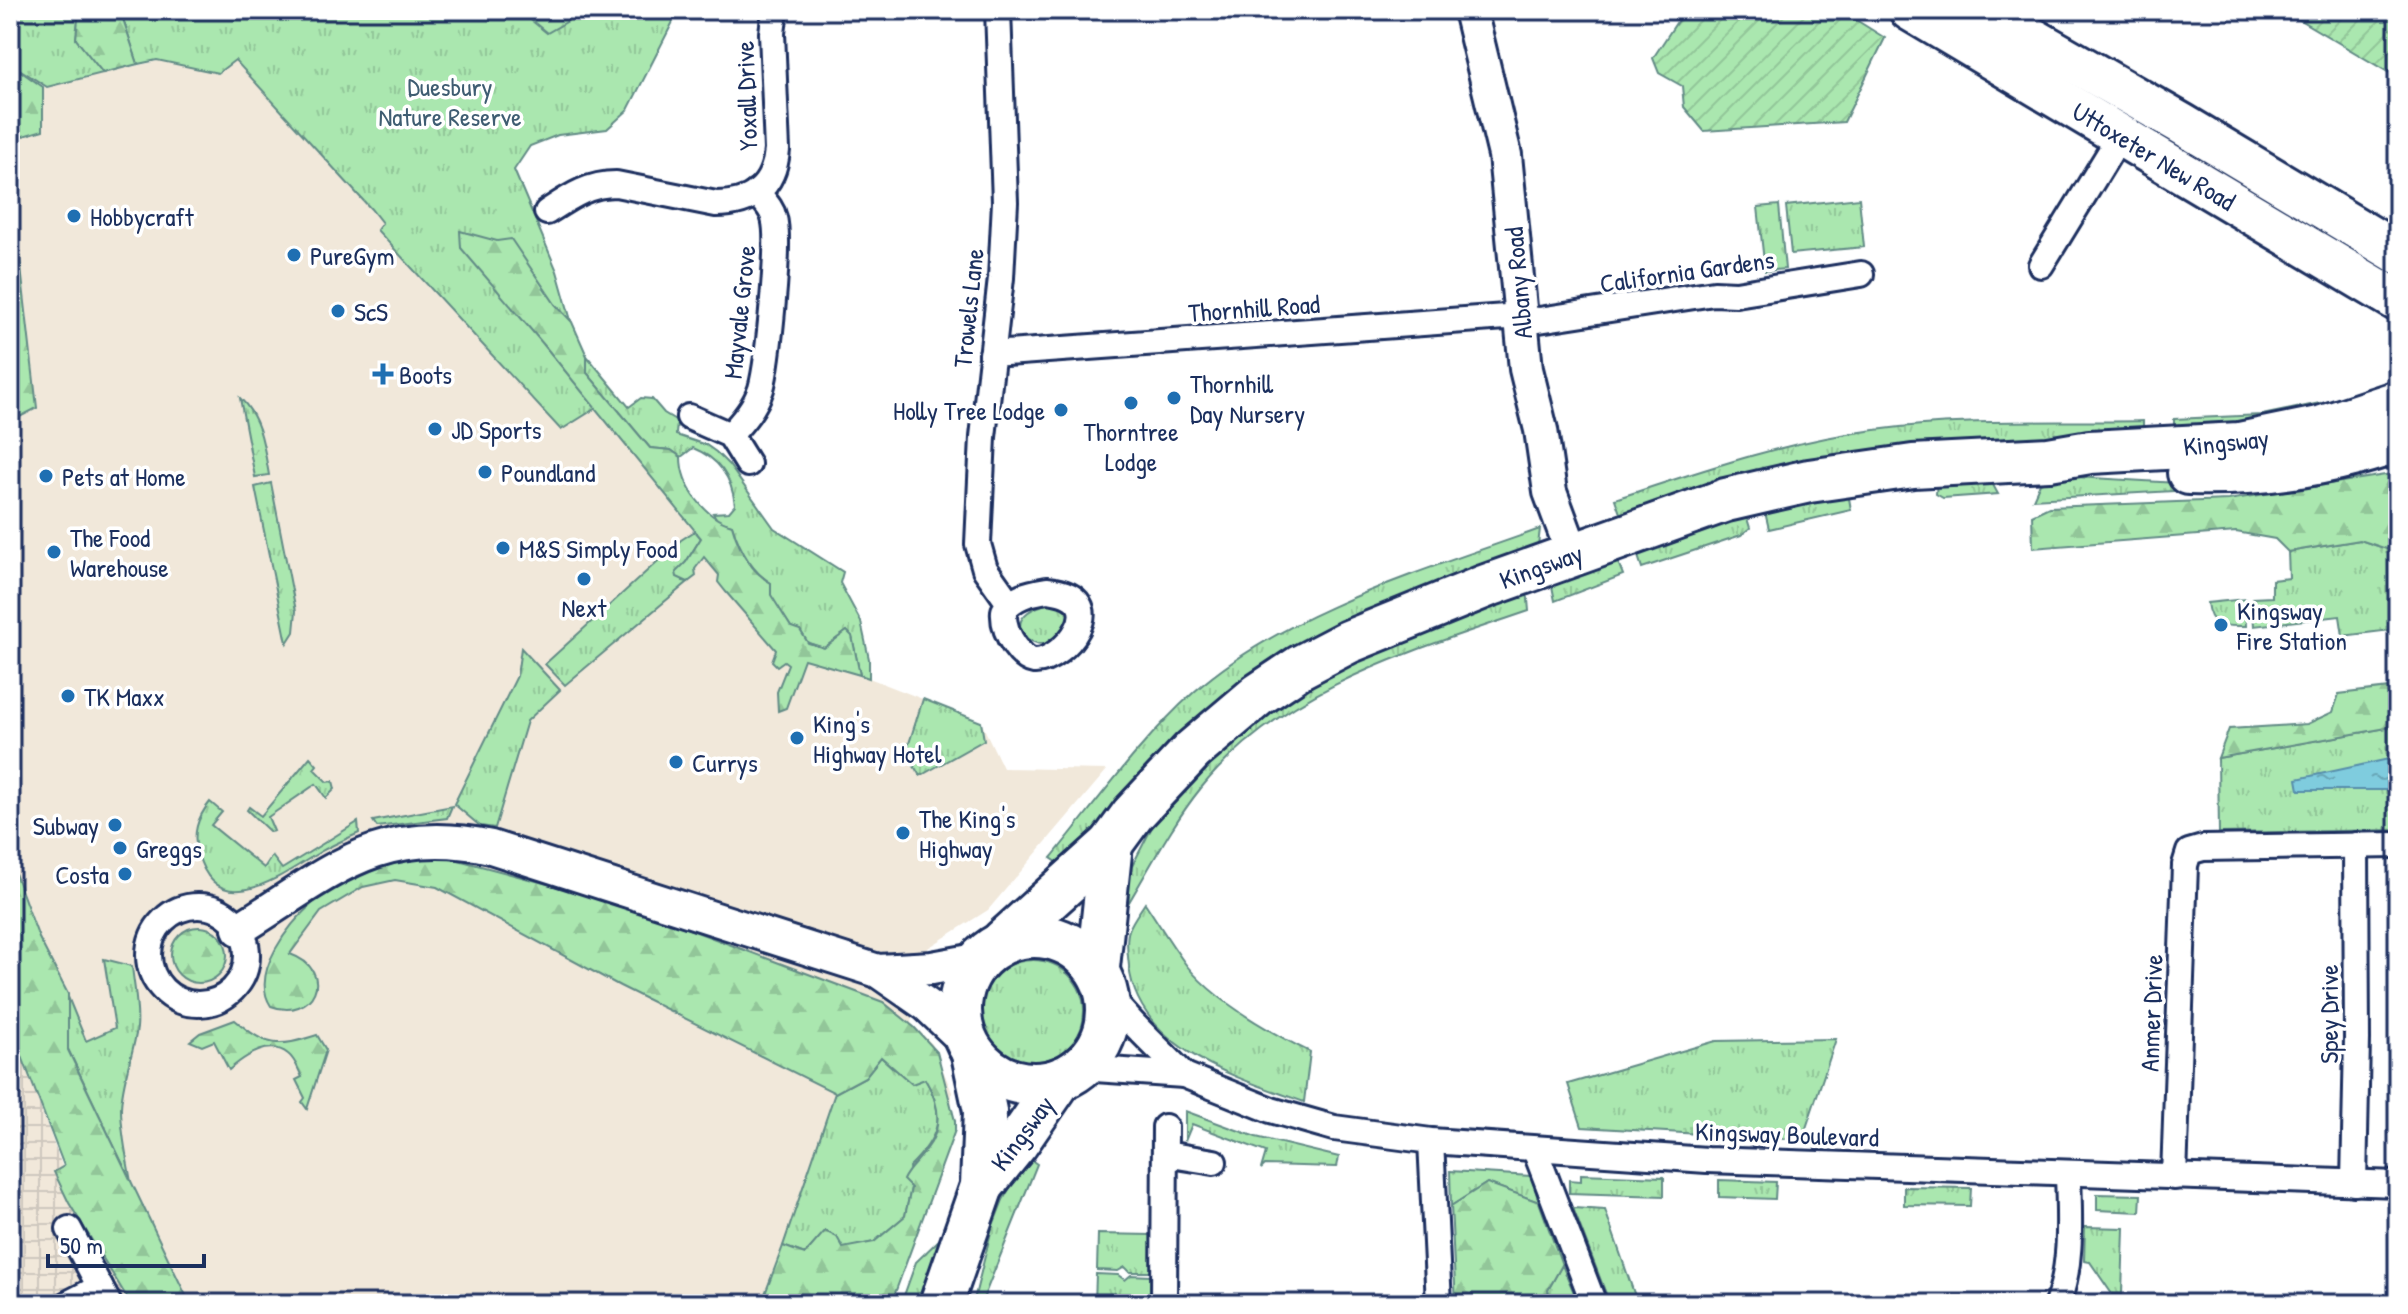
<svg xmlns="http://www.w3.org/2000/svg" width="2408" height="1314" font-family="'Patrick Hand',sans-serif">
  <defs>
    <pattern id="industrial-grid" width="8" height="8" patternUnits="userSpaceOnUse" patternTransform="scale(2)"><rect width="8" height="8" fill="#f1e8da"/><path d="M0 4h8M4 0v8" fill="none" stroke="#cec7be"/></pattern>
    <pattern id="grass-tufts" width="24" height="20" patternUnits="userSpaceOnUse" patternTransform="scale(2)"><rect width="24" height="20" fill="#aae7af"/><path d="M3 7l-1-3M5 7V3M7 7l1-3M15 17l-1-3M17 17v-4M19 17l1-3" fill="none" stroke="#92c699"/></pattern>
    <pattern id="forest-firs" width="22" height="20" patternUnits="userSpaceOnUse" patternTransform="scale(2)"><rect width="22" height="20" fill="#aae7af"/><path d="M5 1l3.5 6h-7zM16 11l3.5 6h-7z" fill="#92c699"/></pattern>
    <pattern id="garden-furrows" width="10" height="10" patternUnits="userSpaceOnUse" patternTransform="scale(2)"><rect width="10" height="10" fill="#aae7af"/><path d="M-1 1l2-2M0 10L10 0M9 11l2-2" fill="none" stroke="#92c699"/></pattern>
    <pattern id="water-ripples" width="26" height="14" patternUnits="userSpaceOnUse" patternTransform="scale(2)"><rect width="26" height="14" fill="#7fccde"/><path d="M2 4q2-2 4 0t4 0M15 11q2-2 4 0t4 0" fill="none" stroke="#67a6b7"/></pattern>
  </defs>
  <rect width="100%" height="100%" fill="#fff"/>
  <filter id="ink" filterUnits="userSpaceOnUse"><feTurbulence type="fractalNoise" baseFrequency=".0125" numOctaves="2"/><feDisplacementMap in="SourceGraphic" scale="16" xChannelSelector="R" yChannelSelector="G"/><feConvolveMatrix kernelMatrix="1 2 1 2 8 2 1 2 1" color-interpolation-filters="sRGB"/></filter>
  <g filter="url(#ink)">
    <polygon fill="#f1e8da" points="272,35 544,345 795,656 869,678 981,722 1003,768 1107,770 988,910 928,948 911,1023 932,1044 952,1092 951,1129 863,1304 190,1304 68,1049 68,994 39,938 10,860 10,422 37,407 10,171 10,140 43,130 43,87"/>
    <polygon fill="url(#industrial-grid)" points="10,1024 84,1226 132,1304 10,1304"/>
    <g fill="url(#grass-tufts)" stroke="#628b86" stroke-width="2">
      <polygon points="10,10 79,10 76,39 103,73 47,87 10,63"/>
      <polygon points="120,10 679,10 628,110 607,129 558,135 530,146 514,170 557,271 572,324 544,345 596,408 561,430 377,230 382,223 371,209 235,60 218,73 157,60 138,64"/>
      <polygon points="1859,198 1864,247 1791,254 1786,206"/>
      <polygon points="1779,205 1785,269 1765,271 1758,207"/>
      <path d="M587,356l42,51 12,-9 11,1 12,14 13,8 -1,14 30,10 10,7 13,13 45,63 69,44 -3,11 21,39 8,37v19l-9,-3 -8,-38 -5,-6 -23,17 -16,-5 -8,-13 -9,-3 -21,-32 1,-12c-20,-12 -32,-36 -39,-58l-14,-4 -5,-8 16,-1 6,-7c-3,-28 -17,-47 -42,-57l-12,9 -10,-7 -21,-2 -63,-75z"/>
      <path d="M240,398c21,20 24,49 29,77l-14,2z"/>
      <polygon points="2320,403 2321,409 2240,431 2174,427 2174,419 2262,415"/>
      <path d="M2143,421v9l-521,89 -7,-20c85,-28 171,-58 260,-69 88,-12 179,-7 268,-9z"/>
      <polygon points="2059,476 2245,487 2033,499 2040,483"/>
      <polygon points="1985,480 1992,483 1998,494 1943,498 1936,494 1937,482"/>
      <polygon points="271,483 296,611 294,632 287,643 255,487"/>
      <polygon points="1848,492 1851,510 1769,529 1764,508"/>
      <polygon points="1746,515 1750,528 1741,535 1642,568 1637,553"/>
      <path d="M1540,529l-2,16 -3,4 -113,43 -356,276 -15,-10c46,-56 89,-117 143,-166 91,-81 232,-122 346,-163z"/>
      <polygon points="695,531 701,538 686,562 683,581 688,582 565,685 545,664 681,540"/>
      <path d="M2360,540l30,10c5,22 12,42 3,63l5,9v7l-55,7 -3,-20 -86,10 -2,-28 20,-1v-17l17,-2 -1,-26z"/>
      <polygon points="1615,555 1623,575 1555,601 1551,581"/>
      <path d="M1527,588l2,23c-119,41 -246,76 -328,177 -30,37 -53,83 -78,124l5,-38 24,-47 56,-75 78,-63z"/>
      <path d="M2245,599l1,27c-21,0 -36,3 -39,-23z"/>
      <path d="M1063,601l7,10c-11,74 -102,2 -7,-10z"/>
      <polygon points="521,648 560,690 527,721 495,828 480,826 454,804 517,676"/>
      <polygon points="923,699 981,722 984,740 920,776 906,753"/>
      <polygon points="2398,726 2398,830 2219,833 2218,758"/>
      <polygon points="310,757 317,765 314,769 327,782 333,781 335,789 326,798 316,784 268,817 274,831 270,832 247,810 249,807 261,816"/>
      <path d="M210,802l12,10 -11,13 53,43 8,-12 10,13 76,-47 1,11c-13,6 -27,12 -39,19 -37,22 -102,73 -122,2 -6,-20 -1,-36 12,-52z"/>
      <polygon points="452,806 447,818 377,827 373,821"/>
      <path d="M1145,903c14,21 27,43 42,63 28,35 83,66 123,86l-6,50c-66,-24 -166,-53 -175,-136 -1,-11 -4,-25 0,-36 3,-9 11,-19 16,-27z"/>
      <path d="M104,959l28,7c2,21 7,42 5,62 -4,28 -15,52 -16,80 0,25 6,50 10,74l-63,-133v-52l18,44 29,-13z"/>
      <circle cx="1033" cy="1011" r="51"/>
      <polygon points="1836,1039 1802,1140 1582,1127 1568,1084 1716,1041"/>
      <path d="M881,1057l13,12 31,10c22,37 14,59 -16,88l2,21 -6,28 -31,26 -31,7 -17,-18 -21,23 -22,-8 52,-153 30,-16z"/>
      <polygon points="1185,1111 1256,1137 1339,1157 1337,1167 1265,1165 1261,1169 1266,1152 1192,1124 1185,1141"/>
      <polygon points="1027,1157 1037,1164 981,1304 973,1304 992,1228 1003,1200"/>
      <polygon points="1450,1171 1531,1176 1539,1202 1487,1183 1451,1206"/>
      <polygon points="1581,1174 1664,1177 1664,1196 1569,1193 1569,1180 1581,1181"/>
      <polygon points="1719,1180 1776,1182 1775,1199 1719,1197"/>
      <polygon points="1904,1187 1971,1188 1970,1206 1904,1205"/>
      <polygon points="2097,1194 2141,1195 2140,1212 2097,1210"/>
      <polygon points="1573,1208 1605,1210 1636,1299 1624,1304 1610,1304"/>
      <polygon points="2085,1227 2124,1228 2122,1294 2112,1294 2090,1262 2084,1261"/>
      <polygon points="1098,1234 1152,1235 1151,1272 1130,1272 1125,1267 1118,1271 1097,1270"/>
      <polygon points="942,1237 920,1304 901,1304 916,1262"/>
      <polygon points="1562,1265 1579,1304 1551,1304 1548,1290"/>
      <polygon points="1096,1274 1118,1275 1125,1280 1131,1275 1151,1276 1150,1304 1095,1304"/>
    </g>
    <g fill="url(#forest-firs)" stroke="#628b86" stroke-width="2">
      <polygon points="79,10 120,10 138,64 103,73 76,39"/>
      <polygon points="506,10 578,10 568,21 547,33 526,16"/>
      <polygon points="10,64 43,87 43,130 10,140"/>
      <polygon points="10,171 37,408 10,422"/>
      <path d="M460,231l37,10 14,-2 44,65 17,18 15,34v17l63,75 21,2 10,7c0,29 24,61 51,68 6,22 18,46 39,58v12l20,32 9,3 8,13 16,5 23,-17 5,5 8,39 -56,-16 -18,49 -8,3 -1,-19 11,-28 -4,-3 -7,5 -5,-5 4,-11 -50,-58 -8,-10 1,-7 -15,-18 -9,12 1,7 -8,6 -11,-5 -1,-5 10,-10 15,-24 -157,-193 -83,-97z"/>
      <polygon points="2398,473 2398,588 2390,550 2360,540 2288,552 2275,539 2236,532 2033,548 2032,515 2049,507 2228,500"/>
      <polygon points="2398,687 2398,726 2218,758 2229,729 2307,724 2333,712 2339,694"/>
      <path d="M447,857l175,47 261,98 31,25 23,25 18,69v9l-64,174h-99l-27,-10 18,-48 22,8 20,-23 12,6 6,11 31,-6 31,-26 6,-28 -8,-8c6,-13 15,-18 23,-30 18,-23 13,-48 -1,-71l-13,5 -31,-27 -16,20 -30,16 -215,-107 -183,-99 -42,-7 -32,7 -42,25 -31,42c48,17 23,68 -19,52 -22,-33 19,-83 44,-105 20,-16 47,-29 71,-38 17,-7 42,-5 61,-6z"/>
      <polygon points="10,860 39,938 68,994 68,1050 190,1304 131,1304 69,1203 54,1172 64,1166 10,1025"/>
      <circle cx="199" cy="955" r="28"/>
      <path d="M235,1020c32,27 42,28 82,15l9,15 -19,59 -5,-7 3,-4 -9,-18 6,-3c-4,-8 -7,-18 -14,-23 -19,-15 -44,3 -59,16l-15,-29 -12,5 -12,-5 10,-8z"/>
      <polygon points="1487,1183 1539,1202 1562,1265 1548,1290 1551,1304 1456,1304 1451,1206"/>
    </g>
    <g fill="url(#garden-furrows)" stroke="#628b86" stroke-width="2">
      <polygon points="1723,10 1840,10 1885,38 1844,122 1704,131 1684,107 1682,86 1659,73 1653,58 1680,17"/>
      <polygon points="2283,10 2398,10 2398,78"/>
    </g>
    <polygon fill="url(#water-ripples)" stroke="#578dab" stroke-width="2" points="2398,757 2398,790 2299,790 2297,779"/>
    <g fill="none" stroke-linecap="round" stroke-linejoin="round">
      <defs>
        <g id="minor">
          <polyline points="998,10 1005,202 1001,278 983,437 978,544 985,569 1009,603"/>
          <path d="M547,212c23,-15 41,-28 69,-28l100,20c36,0 58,-17 61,-54l-5,-117 3,-23"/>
          <polyline points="2041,265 2120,136"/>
          <polyline points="992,354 1506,317 1539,320 1714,293 1736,294 1861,274"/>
          <polyline points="689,417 730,435 748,464"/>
          <path d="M730,435c13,-14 25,-28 31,-46 7,-25 20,-148 13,-171 -2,-10 -11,-18 -17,-26"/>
          <path d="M1047,590c71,7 15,73 -13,71 -8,-1 -14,-8 -19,-15 -7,-10 -12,-23 -11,-35 9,-15 26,-18 43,-21z"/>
          <circle cx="198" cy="955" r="49"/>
          <path d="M1108,994c22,30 51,54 76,81"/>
          <polyline points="1080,1068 1184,1075 1271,1110 1334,1128 1431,1141 1707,1160 2398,1184"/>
          <polyline points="1431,1141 1439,1304"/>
          <polyline points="1535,1150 1594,1304"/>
          <polyline points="1165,1154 1214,1162"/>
          <polyline points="2174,1177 2185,865 2189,852 2203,848 2398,845"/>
          <polyline points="2354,1183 2357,1039 2356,845"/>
          <polyline points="69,1229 109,1304"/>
          <polyline points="67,1304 100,1287"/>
          <polyline points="1164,1304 1165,1127"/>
          <path d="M2057,1304c16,-40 12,-89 11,-131"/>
        </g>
        <g id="tertiary">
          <polyline points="1470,10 1505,155 1526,369 1541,430 1550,492 1573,554"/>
          <path d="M239,929c90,-55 138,-106 252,-82l387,124 54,-3 44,-8"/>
          <polyline points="878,971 927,1005 963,1039"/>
        </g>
        <g id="primary">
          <polyline points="1910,10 2398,301"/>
          <polyline points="1983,10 2182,124 2398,253"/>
        </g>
        <g id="trunk">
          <path d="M2189,473c72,2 141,-8 209,-32"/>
          <circle cx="1034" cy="1010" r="74"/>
          <polyline points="1003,941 1111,844 1133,814 1193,750 1258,695 1300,667 1348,642 1486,586 1726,500 1809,481 1913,466 2049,459 2090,452 2239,444 2323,427 2398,402"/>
          <polyline points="1098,967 1111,844"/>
          <polyline points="982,1186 1017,1143 1061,1079"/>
          <polyline points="941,1304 982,1186 985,1111 973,1054"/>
        </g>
      </defs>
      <use href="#minor" stroke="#1b2f5e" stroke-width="30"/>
      <use href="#tertiary" stroke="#1b2f5e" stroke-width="38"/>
      <use href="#primary" stroke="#1b2f5e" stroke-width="46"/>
      <use href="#trunk" stroke="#1b2f5e" stroke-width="48"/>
      <use href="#minor" stroke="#fff" stroke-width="24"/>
      <use href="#tertiary" stroke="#fff" stroke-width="32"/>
      <use href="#primary" stroke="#fff" stroke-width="40"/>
      <use href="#trunk" stroke="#fff" stroke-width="42"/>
    </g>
  </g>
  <g fill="#1f6fb2" stroke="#fff" stroke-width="3">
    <circle cx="74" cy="216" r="8"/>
    <circle cx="294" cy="255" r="8"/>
    <circle cx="338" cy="311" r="8"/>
    <path d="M379 362h8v8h8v8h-8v8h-8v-8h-8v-8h8z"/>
    <circle cx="1174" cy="398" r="8"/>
    <circle cx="1131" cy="403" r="8"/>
    <circle cx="1061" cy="410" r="8"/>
    <circle cx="435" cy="429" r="8"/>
    <circle cx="485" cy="472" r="8"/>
    <circle cx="46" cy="476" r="8"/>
    <circle cx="503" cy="548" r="8"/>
    <circle cx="54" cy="552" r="8"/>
    <circle cx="584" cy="579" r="8"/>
    <circle cx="2221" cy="625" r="8"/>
    <circle cx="68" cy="696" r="8"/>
    <circle cx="797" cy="738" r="8"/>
    <circle cx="676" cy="762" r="8"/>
    <circle cx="115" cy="825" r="8"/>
    <circle cx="903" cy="833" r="8"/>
    <circle cx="120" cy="848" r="8"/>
    <circle cx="125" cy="874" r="8"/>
  </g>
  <g text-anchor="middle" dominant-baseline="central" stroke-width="7" stroke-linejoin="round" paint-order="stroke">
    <g font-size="26" fill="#3f5d72" stroke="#fff">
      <text x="450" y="86">Duesbury<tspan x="450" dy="30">Nature Reserve</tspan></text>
    </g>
    <g font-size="26" fill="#1b2f5e" stroke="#fff">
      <text transform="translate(746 96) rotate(-92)">Yoxall Drive</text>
      <text transform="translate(2154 156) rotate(31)">Uttoxeter New Road</text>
      <text transform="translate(1687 271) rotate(-8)">California Gardens</text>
      <text transform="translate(1518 283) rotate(-95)">Albany Road</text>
      <text transform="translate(968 308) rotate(-84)">Trowels Lane</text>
      <text transform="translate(1254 308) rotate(-4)">Thornhill Road</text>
      <text transform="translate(739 312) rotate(-84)">Mayvale Grove</text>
      <text transform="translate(2226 442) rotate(-6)">Kingsway</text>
      <text transform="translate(1541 566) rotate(-20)">Kingsway</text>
      <text transform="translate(2151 1013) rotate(-88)">Anmer Drive</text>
      <text transform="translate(2328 1014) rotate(-90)">Spey Drive</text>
      <text transform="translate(1022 1133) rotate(-53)">Kingsway</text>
      <text transform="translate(1787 1134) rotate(2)">Kingsway Boulevard</text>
    </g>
    <g font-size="26" fill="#1b2f5e" stroke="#fff" text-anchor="start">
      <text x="90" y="216">Hobbycraft</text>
      <text x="310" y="255">PureGym</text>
      <text x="354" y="311">ScS</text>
      <text x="399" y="374">Boots</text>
      <text x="1190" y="383">Thornhill<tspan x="1190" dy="30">Day Nursery</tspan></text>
      <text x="1045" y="410" text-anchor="end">Holly Tree Lodge</text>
      <text x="451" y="429">JD Sports</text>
      <text x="1131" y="431" text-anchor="middle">Thorntree<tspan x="1131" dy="30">Lodge</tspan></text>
      <text x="501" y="472">Poundland</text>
      <text x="62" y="476">Pets at Home</text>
      <text x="70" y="537">The Food<tspan x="70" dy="30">Warehouse</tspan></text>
      <text x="519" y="548">M&amp;S Simply Food</text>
      <text x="584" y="607" text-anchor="middle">Next</text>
      <text x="2237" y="610">Kingsway<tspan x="2237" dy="30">Fire Station</tspan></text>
      <text x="84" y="696">TK Maxx</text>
      <text x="813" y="723">King's<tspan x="813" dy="30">Highway Hotel</tspan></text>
      <text x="692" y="762">Currys</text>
      <text x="919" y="818">The King's<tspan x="919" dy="30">Highway</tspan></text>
      <text x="99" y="825" text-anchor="end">Subway</text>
      <text x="136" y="848">Greggs</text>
      <text x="109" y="874" text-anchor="end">Costa</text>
    </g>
  </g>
  <rect width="2408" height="1314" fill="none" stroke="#fff" stroke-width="40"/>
  <rect x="20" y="20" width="2368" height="1274" fill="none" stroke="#1b2f5e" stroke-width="3" filter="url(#ink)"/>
  <path d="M48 1254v12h156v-12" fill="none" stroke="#1b2f5e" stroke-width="4"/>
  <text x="60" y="1254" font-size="24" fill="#1b2f5e" stroke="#ffffff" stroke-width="6" paint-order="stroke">50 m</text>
</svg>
